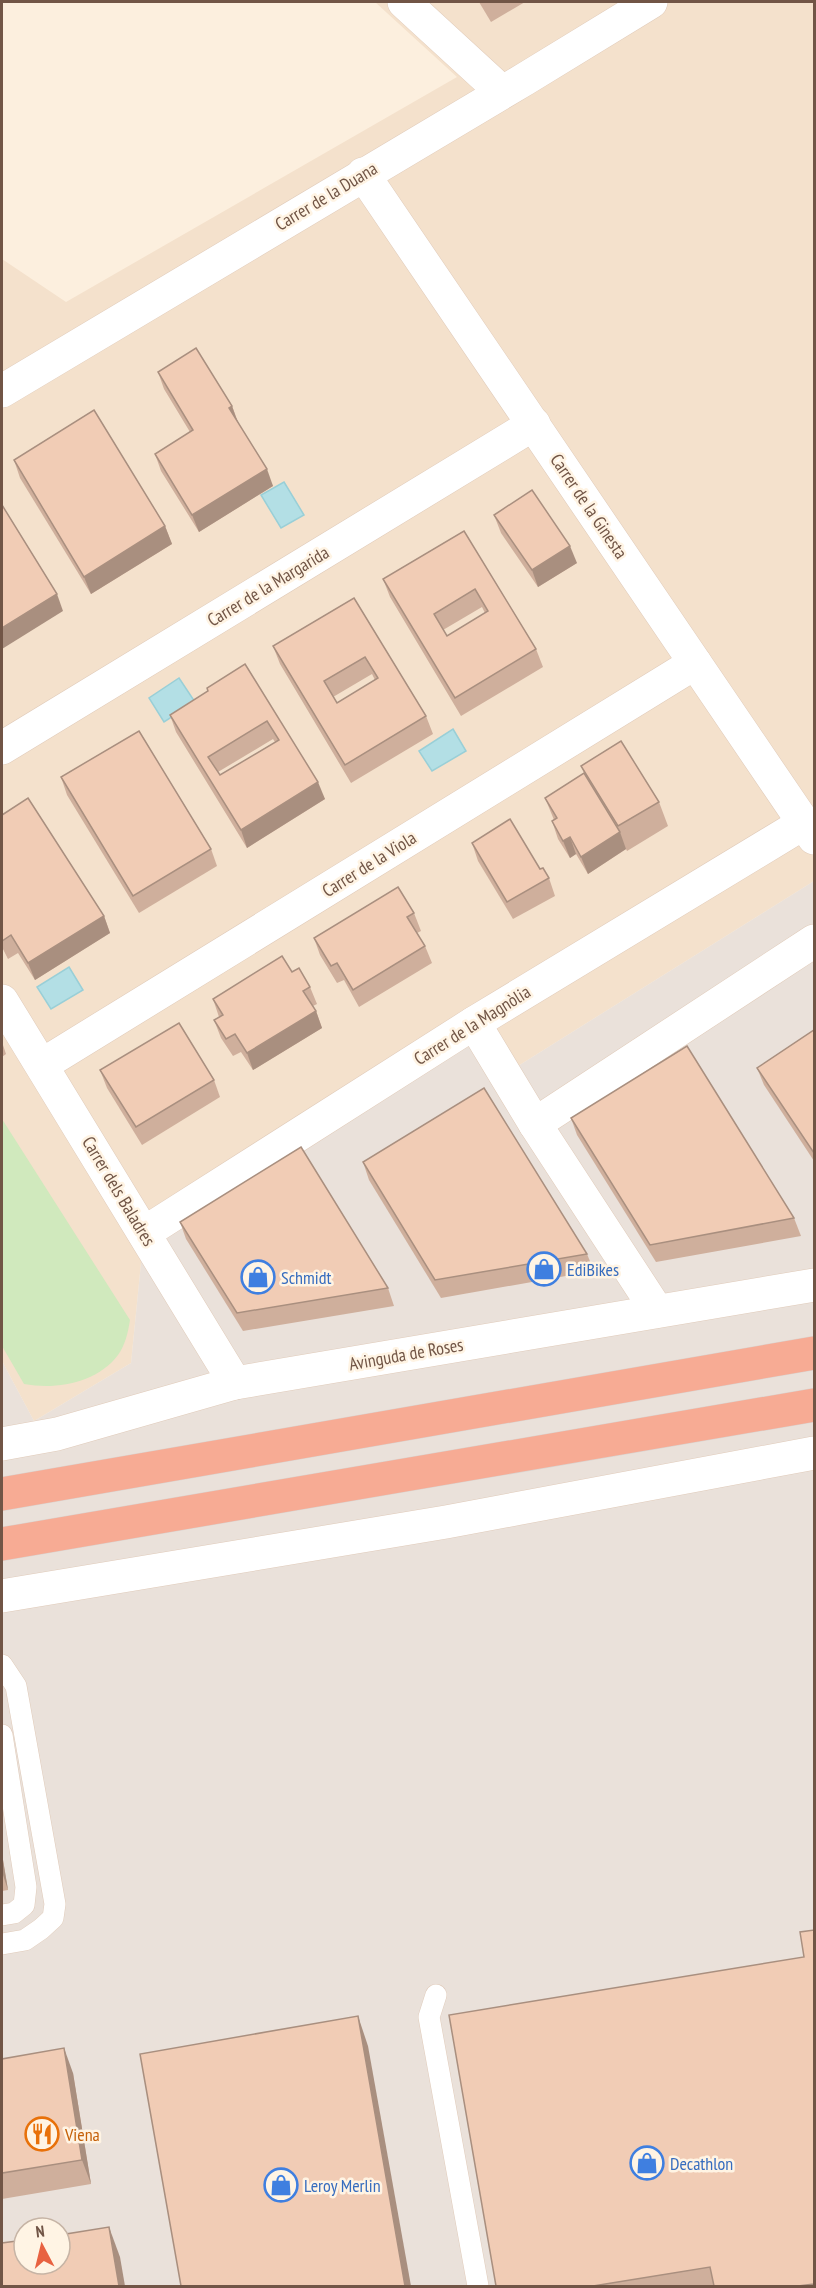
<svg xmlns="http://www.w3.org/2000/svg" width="816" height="2288" font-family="'PT Sans Narrow',sans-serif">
  <rect width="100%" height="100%" fill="#fcefde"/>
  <polygon fill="#f4e1cc" points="375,2 814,2 814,881 505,1074 144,1233 131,1363 34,1421 2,1361 2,259 66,302 457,77"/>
  <path fill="#eae1da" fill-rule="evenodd" d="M814,881v1405h-812v-925l32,60 97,-58 13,-130 330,-210 31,51zM24,2228h36v36h-36z"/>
  <path fill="#d0e9bd" d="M2,1119l128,201c-2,13 -5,25 -12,35 -21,28 -62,35 -94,29l-22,-38z"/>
  <g fill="#b3dfe5" stroke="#99cfd7" stroke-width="1.5">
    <polygon points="284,482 304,515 281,528 261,495"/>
    <polygon points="179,678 195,702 164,722 149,698"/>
    <polygon points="453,729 466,751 432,771 419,751"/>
    <polygon points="69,967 83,990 51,1009 37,987"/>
  </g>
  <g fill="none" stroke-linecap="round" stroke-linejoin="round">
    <defs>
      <g id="lane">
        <polyline points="2,1665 16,1686 55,1904 53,1918 41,1929 25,1940 2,1944"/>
        <polyline points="2,1735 26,1887 24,1905 14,1913 2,1915"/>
        <polyline points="436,1995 429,2017 478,2286"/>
      </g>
      <g id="street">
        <polyline points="404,2 502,92"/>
        <polyline points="363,174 814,838"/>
        <polyline points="2,391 525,79 651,2"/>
        <polyline points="2,748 534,424"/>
        <polyline points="2,1001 235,1383"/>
        <polyline points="474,1023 535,1124 657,1311"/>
        <polyline points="42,1065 695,663"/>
        <polyline points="535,1124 814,941"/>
        <polyline points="144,1233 474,1023 804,823"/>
        <polyline points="2,1444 57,1434 235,1383 814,1285"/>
        <polyline points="2,1596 446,1522 814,1453"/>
      </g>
      <g id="highway">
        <polyline points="2,1494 814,1353"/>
        <polyline points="2,1544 814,1405"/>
      </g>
    </defs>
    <use href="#lane" stroke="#e0cbba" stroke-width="22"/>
    <use href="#street" stroke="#e0cbba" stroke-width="34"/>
    <use href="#highway" stroke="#dad3cf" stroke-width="34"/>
    <use href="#lane" stroke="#fff" stroke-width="21"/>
    <use href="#street" stroke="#fff" stroke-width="33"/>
    <use href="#highway" stroke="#f7ab94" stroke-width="33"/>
  </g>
  <g fill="#cfaf9c" fill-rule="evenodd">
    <polygon points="479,2 525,2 491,22"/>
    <polygon points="158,372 232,406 238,422 273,486 199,532 161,471 155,454 190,432 164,389"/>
    <polygon points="14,460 165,526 172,544 91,594 20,478"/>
    <polygon points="494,515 577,563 538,587 501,533"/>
    <path d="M464,531l72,118 7,18 -82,49 -71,-119 -7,-18zM482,607l3,6 -38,23 -4,-6z"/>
    <path d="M354,598l72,118 7,18 -82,49 -71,-119 -7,-18zM372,674l3,6 -38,23 -4,-6z"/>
    <path d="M245,664l80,135 -78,49 -71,-116 -6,-17 38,-24zM273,739l2,3 -55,33 -2,-3z"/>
    <polygon points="581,766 659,802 668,826 627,851 626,849 588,874 576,854 570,858 558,839 552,821 554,820 552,815 545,798 584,773"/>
    <polygon points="61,777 211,849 217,866 139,913 67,795"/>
    <polygon points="2,815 104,916 110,933 35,980 18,953 8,959 2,947"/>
    <polygon points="472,843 540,869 549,878 555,896 513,919 478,861"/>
    <polygon points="414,913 421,931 417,933 425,946 432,963 359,1007 344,980 337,983 320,955 314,938"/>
    <polygon points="292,972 310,987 317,1004 313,1006 316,1011 322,1028 253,1070 241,1052 233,1056 221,1038 214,1020 219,1017 213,999"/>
    <polygon points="814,1030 814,1161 764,1085 757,1068"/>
    <polygon points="2,1042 6,1054 2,1057"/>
    <polygon points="100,1070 214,1080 220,1097 142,1145 107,1088"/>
    <polygon points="571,1118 794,1218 801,1236 656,1262 577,1135"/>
    <polygon points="363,1162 587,1254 594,1271 441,1298 369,1180"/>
    <polygon points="180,1222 388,1288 394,1306 243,1331 186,1239"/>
    <polygon points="2,1854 8,1890 2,1891"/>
    <polygon points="814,1930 814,2286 496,2286 804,1957"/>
    <polygon points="2,2059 73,2073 91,2184 2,2199"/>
  </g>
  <g fill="#a98f7f">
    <polygon points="232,406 238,423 229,408"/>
    <polygon points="267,469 273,486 199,532 192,515"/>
    <polygon points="165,526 172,544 91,594 84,577"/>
    <polygon points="570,546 577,563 538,587 532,570"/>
    <polygon points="57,594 63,611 2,649 2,628"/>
    <polygon points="318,782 325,799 247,848 241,830"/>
    <polygon points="620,832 626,849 588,874 581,857"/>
    <polygon points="570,837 576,854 570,858 563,841"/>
    <polygon points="104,916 110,933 35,980 28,963"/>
    <polygon points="316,1011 322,1028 253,1070 247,1053"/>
    <polygon points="2,1854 8,1890 2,1872"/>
    <polygon points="358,2016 368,2046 411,2286 405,2286"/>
    <polygon points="64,2048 73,2073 91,2184 82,2160"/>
    <polygon points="109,2227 120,2257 125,2286 119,2286"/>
  </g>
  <g fill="#f1ccb5" stroke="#a98f7f" stroke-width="1.5" fill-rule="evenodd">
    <polygon points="196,348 232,406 229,408 267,469 192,515 155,454 193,430 158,372"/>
    <polygon points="94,410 165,526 84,577 14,460"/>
    <polygon points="532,490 570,546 532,570 494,515"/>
    <polygon points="2,505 57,594 2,628"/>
    <path d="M464,531l72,118 -81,49 -72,-119zM475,589l13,22 -41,25 -13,-22z"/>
    <path d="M354,598l72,118 -81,49 -72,-119zM365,657l13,21 -41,25 -13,-22z"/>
    <path d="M245,664l73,118 -77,48 -71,-115 38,-24 -1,-3zM267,721l12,19 -59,35 -12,-18z"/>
    <polygon points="139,731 211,849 133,896 61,777"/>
    <polygon points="621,741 659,802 618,826 581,766"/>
    <polygon points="584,773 620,832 581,857 570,837 563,841 552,821 557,818 545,798"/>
    <polygon points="28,798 104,916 28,963 11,935 2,941 2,815"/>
    <polygon points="510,819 540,869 543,868 549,878 507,902 472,843"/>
    <polygon points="398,887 414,913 407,917 425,946 353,990 337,963 331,966 314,938"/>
    <polygon points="282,956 292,972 299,968 310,987 303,991 316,1011 247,1053 235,1034 226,1039 214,1020 223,1015 213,999"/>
    <polygon points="179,1023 214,1080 136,1127 100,1070"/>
    <polygon points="814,1030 814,1153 757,1068"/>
    <polygon points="687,1046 794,1218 650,1245 571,1118"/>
    <polygon points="484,1088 587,1254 435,1280 363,1162"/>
    <polygon points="301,1147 388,1288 237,1313 180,1222"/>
    <polygon points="814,1930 814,2284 798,2286 714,2286 710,2267 593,2286 496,2286 449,2015 804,1957 800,1932"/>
    <polygon points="358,2016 405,2286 181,2286 140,2054"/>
    <polygon points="64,2048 82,2160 2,2173 2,2059"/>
    <polygon points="109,2227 119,2286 2,2286 2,2243 24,2240 24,2264 60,2264 60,2235"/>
  </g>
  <defs>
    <symbol id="shop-ring" viewBox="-11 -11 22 22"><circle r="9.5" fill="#fff4e4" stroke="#3f7fe0" stroke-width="1.5"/><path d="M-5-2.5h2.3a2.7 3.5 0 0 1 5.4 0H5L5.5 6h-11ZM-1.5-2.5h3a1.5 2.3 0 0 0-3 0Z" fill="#3f7fe0"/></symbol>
    <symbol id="restaurant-ring" viewBox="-11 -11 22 22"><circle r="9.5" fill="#fff4e4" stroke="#e8710a" stroke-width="1.5"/><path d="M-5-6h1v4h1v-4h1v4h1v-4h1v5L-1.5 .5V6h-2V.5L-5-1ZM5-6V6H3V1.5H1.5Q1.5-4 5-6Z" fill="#e8710a"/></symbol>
  </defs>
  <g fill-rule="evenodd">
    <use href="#shop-ring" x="525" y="1250" width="38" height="38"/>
    <use href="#shop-ring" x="239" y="1258" width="38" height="38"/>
    <use href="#restaurant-ring" x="23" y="2115" width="38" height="38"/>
    <use href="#shop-ring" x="628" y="2144" width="38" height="38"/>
    <use href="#shop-ring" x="262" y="2166" width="38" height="38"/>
  </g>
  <g text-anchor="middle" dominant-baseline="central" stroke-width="5" stroke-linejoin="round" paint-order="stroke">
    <g font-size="18" fill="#715546" stroke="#fff4e4">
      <text transform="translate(326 196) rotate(-31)">Carrer de la Duana</text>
      <text transform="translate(589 506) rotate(56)">Carrer de la Ginesta</text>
      <text transform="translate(268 586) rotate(-31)">Carrer de la Margarida</text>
      <text transform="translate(369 864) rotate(-32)">Carrer de la Viola</text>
      <text transform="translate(472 1025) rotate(-32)">Carrer de la Magnòlia</text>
      <text transform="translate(119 1191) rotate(59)">Carrer dels Baladres</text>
      <text transform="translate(406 1354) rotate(-10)">Avinguda de Roses</text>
    </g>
    <g font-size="18" fill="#366cbe" stroke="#fff4e4" text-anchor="start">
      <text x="567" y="1269">EdiBikes</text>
      <text x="281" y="1277">Schmidt</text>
      <text x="670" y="2163">Decathlon</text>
      <text x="304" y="2185">Leroy Merlin</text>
    </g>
    <g font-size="18" fill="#c56008" stroke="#fff4e4" text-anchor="start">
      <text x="65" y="2134">Viena</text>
    </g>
  </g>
  <rect width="816" height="2288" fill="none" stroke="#715546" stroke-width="6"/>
  <g transform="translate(42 2246) rotate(353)"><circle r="28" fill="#fff4e4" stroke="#c6b4a5" stroke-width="1.5"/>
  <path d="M0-4.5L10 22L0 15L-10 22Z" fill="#e86241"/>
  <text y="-9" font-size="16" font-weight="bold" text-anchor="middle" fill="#715546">N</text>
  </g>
</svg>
